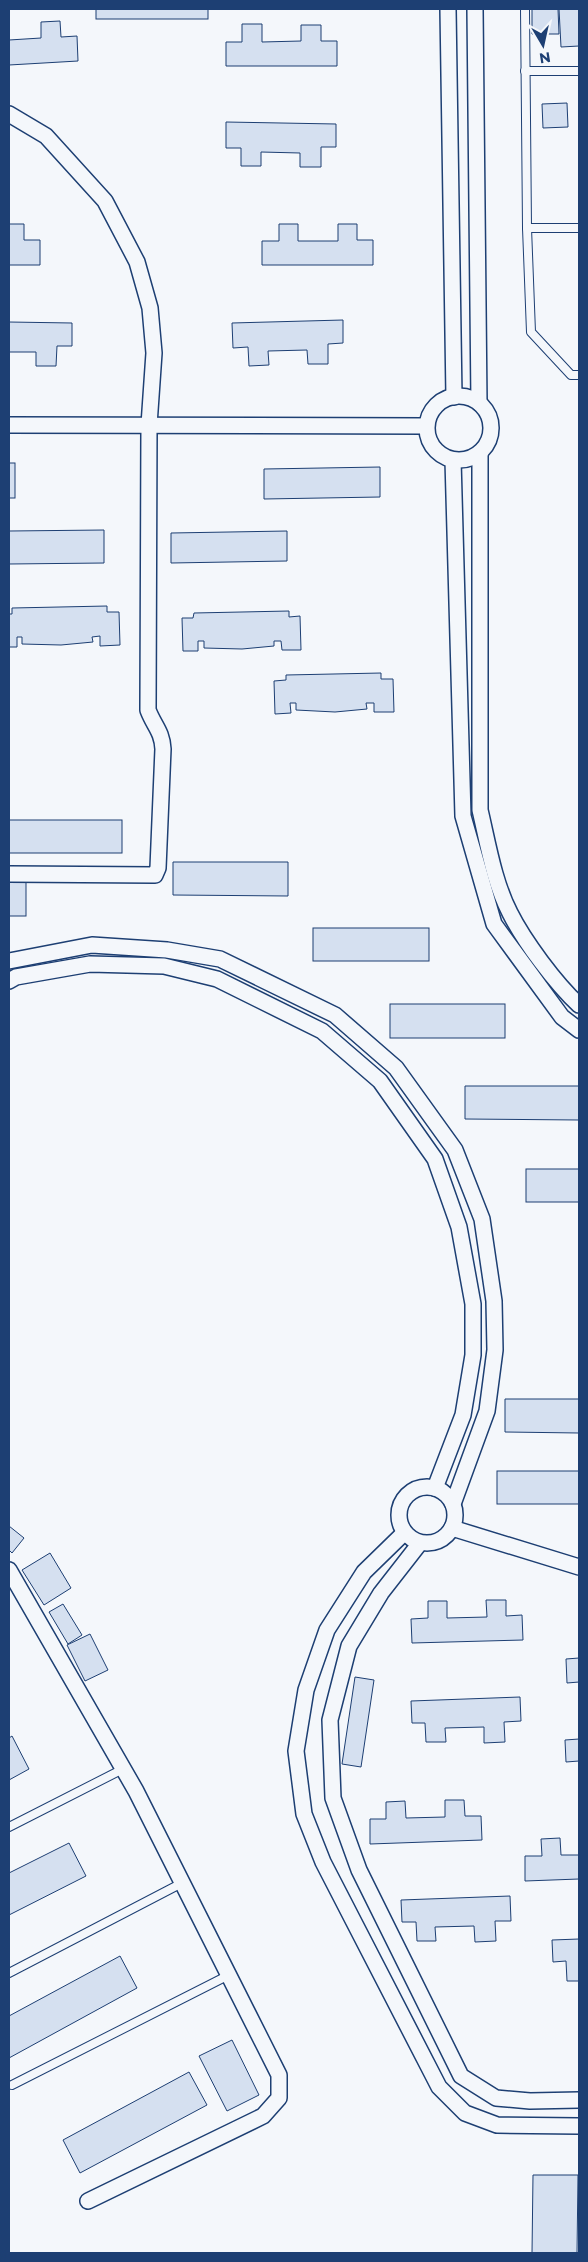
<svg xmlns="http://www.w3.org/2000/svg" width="588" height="2262" font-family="Montserrat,sans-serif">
  <rect width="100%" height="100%" fill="#f4f7fb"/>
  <g fill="#d5e0f0" stroke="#1d3f73">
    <rect x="96" y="9" width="112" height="10"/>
    <polygon points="532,9 558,9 559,34 532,34"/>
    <polygon points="559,9 579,9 579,46 561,47"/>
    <polygon points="60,21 61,37 77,36 78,61 9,65 9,40 41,38 41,22"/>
    <polygon points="242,24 262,24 262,42 301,41 301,25 321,25 321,41 337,41 337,66 226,66 226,42 242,42"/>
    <polygon points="567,103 568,127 543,128 542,104"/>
    <polygon points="226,122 336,124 336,147 321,147 321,167 300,167 300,153 261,152 261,166 241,166 241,148 226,148"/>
    <polygon points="9,224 24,224 24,240 40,240 40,265 9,265"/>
    <polygon points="279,224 298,224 298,241 338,241 338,224 357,224 357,240 373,240 373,265 262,265 262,241 279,241"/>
    <polygon points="343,320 343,343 328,344 328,364 308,364 307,350 268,351 269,365 249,366 248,347 233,348 232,323"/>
    <polygon points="9,322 72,323 72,346 57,346 56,366 36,366 36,352 9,352"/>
    <rect x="9" y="463" width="6" height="35"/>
    <polygon points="380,467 380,497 264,499 264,469"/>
    <polygon points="104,530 104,563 9,564 9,531"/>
    <polygon points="287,531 287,561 171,563 171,533"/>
    <polygon points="107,606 107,612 119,612 120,645 100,646 100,636 92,637 93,642 61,645 22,644 22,637 17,637 17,647 9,647 9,614 12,614 12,608"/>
    <polygon points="289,611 289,617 300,616 301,650 282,650 281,641 274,641 274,646 242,649 204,648 204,641 198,641 198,651 183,651 182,618 193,618 194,613"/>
    <polygon points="381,673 381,679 393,679 394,712 374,712 374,703 366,703 367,709 335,712 296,710 296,703 290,703 291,713 275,714 274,681 286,680 286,675"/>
    <rect x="9" y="820" width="113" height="33"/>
    <polygon points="173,862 288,862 288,896 173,895"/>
    <rect x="9" y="882" width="17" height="34"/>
    <rect x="313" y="928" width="116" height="33"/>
    <rect x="390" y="1004" width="115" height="34"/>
    <polygon points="465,1086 579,1086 579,1120 465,1119"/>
    <rect x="526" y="1169" width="53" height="33"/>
    <polygon points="505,1399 579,1399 579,1433 505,1432"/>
    <rect x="497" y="1471" width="82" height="33"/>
    <polygon points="9,1526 24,1538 12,1553 9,1550"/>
    <polygon points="50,1553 71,1588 44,1605 22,1570"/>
    <polygon points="486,1600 506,1600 506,1616 522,1615 523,1640 412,1643 411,1619 428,1618 428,1601 447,1601 447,1618 487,1617"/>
    <polygon points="63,1604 82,1635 68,1644 49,1612"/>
    <polygon points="90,1634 108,1670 85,1681 67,1645"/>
    <polygon points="579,1658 579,1682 567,1683 566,1659"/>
    <polygon points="355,1677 374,1680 361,1767 342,1764"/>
    <polygon points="520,1697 521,1721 504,1722 505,1742 484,1743 484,1727 445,1728 446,1742 426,1742 425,1723 412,1723 411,1701"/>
    <polygon points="12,1736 29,1769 9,1780 9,1738"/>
    <polygon points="579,1739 579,1770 579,1761 566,1762 565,1740"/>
    <polygon points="445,1800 464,1800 465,1816 481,1816 482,1840 370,1844 370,1819 386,1819 386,1802 405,1801 406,1818 445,1817"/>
    <polygon points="560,1838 561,1855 579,1855 579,1879 525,1881 525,1856 542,1856 541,1839"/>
    <polygon points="69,1843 86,1876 9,1915 9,1873"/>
    <polygon points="510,1896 511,1921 495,1921 496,1941 475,1942 474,1926 435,1927 436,1941 417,1941 416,1922 402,1922 401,1900"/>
    <polygon points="579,1939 579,1981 567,1981 566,1961 553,1962 552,1940"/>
    <polygon points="120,1956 137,1988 9,2058 9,2016"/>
    <polygon points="232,2040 259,2095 227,2111 199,2056"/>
    <polygon points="189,2072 207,2105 80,2173 63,2140"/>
    <polygon points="533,2175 578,2175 577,2253 532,2253"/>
  </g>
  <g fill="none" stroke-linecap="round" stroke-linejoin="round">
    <defs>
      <g id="lane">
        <polyline points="525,9 527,228 531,332 571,375 579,375"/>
        <polyline points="525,71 579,71"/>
        <polyline points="527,228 579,228"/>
        <polyline points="9,1827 123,1769"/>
        <polyline points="9,1973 182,1883"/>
        <polyline points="12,2085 229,1975"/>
      </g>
      <g id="street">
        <polyline points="448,9 454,397"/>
        <polyline points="475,9 479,403"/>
        <path d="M9,114l37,22 59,65 32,61 13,46 4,45 -5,72 -1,285c6,16 14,21 15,39l-5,119 -3,7 -146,-1"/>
        <circle cx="459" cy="428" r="32"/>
        <polyline points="9,425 426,426"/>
        <path d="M480,453v357c8,34 14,72 30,103 14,28 46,71 69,92"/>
        <polyline points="453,460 463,816 494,924 562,1017 579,1030"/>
        <polyline points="9,961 92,945 167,950 220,959 335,1015 396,1068 455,1150 482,1219 494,1301 495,1350 487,1411 453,1504"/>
        <polyline points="9,981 16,977 90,964 164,966 217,979 322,1031 380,1081 435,1159 459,1227 473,1304 473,1355 463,1415 435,1488"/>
        <circle cx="427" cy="1515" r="28"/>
        <polyline points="452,1528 579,1567"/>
        <polyline points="404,1533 364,1572 327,1630 306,1690 296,1751 304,1814 323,1862 439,2087 465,2113 497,2125 579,2126"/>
        <polyline points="420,1543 381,1593 349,1646 330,1720 333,1798 359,1870 461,2076 496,2098 530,2101 579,2100"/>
        <polyline points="9,1570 136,1791 279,2075 279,2098 263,2116 88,2201"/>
      </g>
    </defs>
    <use href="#lane" stroke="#1d3f73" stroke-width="10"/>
    <use href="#street" stroke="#1d3f73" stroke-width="18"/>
    <use href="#lane" stroke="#f4f7fb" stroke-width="8"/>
    <use href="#street" stroke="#f4f7fb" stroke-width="15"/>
  </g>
  <rect width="588" height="2262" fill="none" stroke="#1d3f73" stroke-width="20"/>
  <g transform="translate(543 45) rotate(171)" stroke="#f4f7fb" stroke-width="4" paint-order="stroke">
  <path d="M0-4L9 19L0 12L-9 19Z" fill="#1d3f73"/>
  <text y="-8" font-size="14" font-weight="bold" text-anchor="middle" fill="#1d3f73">N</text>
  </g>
</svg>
